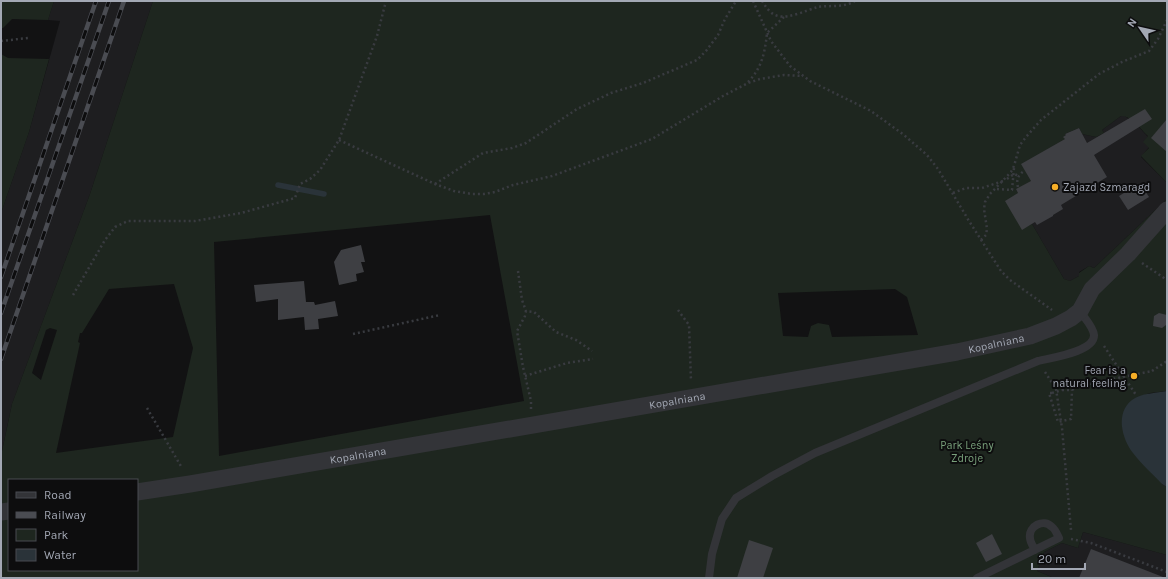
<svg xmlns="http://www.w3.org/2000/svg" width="1168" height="579" font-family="Karla,sans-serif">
  <rect width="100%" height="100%" fill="#121213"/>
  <g fill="#1e1e20">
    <polygon points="54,1 153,1 90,194 12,404 1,456 1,213 29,132 60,21 48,20"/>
    <polygon points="1121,116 1125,116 1138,126 1148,137 1149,147 1141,157 1167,183 1167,199 1094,268 1089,266 1079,272 1079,276 1070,281 1064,279 1032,224 1022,230 1005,201 1016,189 1021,164 1063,137 1065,134 1079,128 1082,134 1096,137 1104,133 1102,130"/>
    <polygon points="1083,532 1167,555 1167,578 1054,578 1037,571 1044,552 1062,543 1078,548"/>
  </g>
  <g fill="#1e261f" fill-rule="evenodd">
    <polygon points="1,1 54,1 48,20 12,19 3,28 1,28"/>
    <path d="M153,1h1014v182l-26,-27 8,-8 -6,-6 5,-6c-7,-6 -16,-20 -27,-20l-19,14 2,3 -8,4 -14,-3 -3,-6 -14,6v5l-43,25 9,17 -15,9 2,3 4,36 10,-5 32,55 6,2 9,-5v-3l10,-7 5,2 73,-69v192l-17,2 -11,4 23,87 5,3v68l-84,-23 -5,16 -16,-5 -18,9 -7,19 17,7h-1053v-122l11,-52 78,-210zM490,215l34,186 -305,55 -5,-214zM174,284l19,64 -20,89 -117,16 24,-110 -2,-1 2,-9h2l27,-44zM895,289l12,8 11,38 -86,2 -3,-12 -11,-2 -7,3 -3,11 -25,-1 -5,-43zM50,328l7,2 -16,50 -9,-7 14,-43zM9,480h128v90h-128z"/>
    <polygon points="1,54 8,58 49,59 29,132 1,213"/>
  </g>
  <path fill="#2a3339" d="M1167,391v96l-5,-3c-9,-10 -21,-20 -29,-31 -11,-14 -18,-40 -1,-53 9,-7 24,-7 35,-9z"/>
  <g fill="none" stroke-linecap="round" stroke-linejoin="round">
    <polyline stroke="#2a3339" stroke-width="5.5" points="278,185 324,194"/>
  </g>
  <g fill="#3e3f43">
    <polygon points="1145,109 1152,119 1094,155 1107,177 1061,205 1063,209 1053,215 1053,216 1037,225 1035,222 1022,230 1005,201 1018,193 1016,189 1031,181 1021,164 1065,139 1063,137 1066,135 1065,134 1079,128 1087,143"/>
    <polygon points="1167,119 1167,152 1151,138"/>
    <polygon points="1140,183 1149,197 1128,210 1119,196"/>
    <polygon points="361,245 365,262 361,262 364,272 356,274 357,281 339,285 334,262 341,250"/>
    <polygon points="304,281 306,302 314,302 315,305 335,301 338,316 318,319 319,329 305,330 304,317 278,320 278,299 256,302 254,285"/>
    <polygon points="1159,313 1167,315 1166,325 1162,328 1153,326 1154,316"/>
    <polygon points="992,534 1002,554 986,562 976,543"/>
    <polygon points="749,540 773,548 763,578 737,578"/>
    <polygon points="1091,549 1163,577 1163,578 1079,578"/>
  </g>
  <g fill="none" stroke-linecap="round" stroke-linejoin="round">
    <g stroke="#393b40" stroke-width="2.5" stroke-dasharray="2 3" stroke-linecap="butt">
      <polyline points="753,1 771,41 790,66 810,81 871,111 904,135 927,155 938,169 969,221 1001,271 1010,280 1052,310"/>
      <path d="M762,1c4,6 8,13 16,15 11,3 29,-6 40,-9 13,-2 25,1 37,-6"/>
      <polyline points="1,41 28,38"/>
      <path d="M748,82c14,-14 17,-30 19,-49l18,-17"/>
      <polyline points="339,140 435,184 454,191 472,194 484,194 495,192 513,185 552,176 652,139 723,96 748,83 760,79 784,75 803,76"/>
      <polyline points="1007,179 1014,174 1019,176"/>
      <polyline points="435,184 483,153 512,148 526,143 577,109 611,93 643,83 697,60 706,51 718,35 725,19 736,1"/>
      <path d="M1018,187c-2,-7 0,-12 6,-16"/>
      <polyline points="997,189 1012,190 1014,168"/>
      <polyline points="953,193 966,188 982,188 1003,181"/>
      <polyline points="981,240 986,235 987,229 984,209 985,202 990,194 1011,172 1014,166 1020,145 1026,137 1041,120 1099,74 1122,62 1149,51 1158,39 1167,20"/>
      <polyline points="1142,263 1167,280"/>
      <polyline points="518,271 522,300 526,311"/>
      <polyline points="73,295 105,240 115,227 128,221 195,221 241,213 295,198 300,184 310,179 320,170 339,140 377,36 386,1"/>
      <polyline points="678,310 689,325 691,381"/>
      <polyline points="353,334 440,315"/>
      <polyline points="1104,346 1136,395"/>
      <polyline points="1152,371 1167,361"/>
      <polyline points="1045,372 1056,389 1062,428 1071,530"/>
      <polyline points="525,376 567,363 593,359"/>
      <polyline points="1062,390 1072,390 1079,386"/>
      <polyline points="1052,393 1049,393 1058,422 1071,419 1072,390"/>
      <polyline points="147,408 182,468"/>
      <polyline points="531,409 531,401 523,367 517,331 525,316 526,311 534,312 556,332 576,340 592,351"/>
      <polyline points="1071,539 1091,543 1167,572"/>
    </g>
    <g stroke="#333438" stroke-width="8">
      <path d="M709,578l3,-24 10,-35 14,-21 36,-22 43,-23 223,-92c12,-3 57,-9 56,-26 -1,-9 -10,-17 -14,-24"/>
      <path d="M977,578l82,-40c-2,-4 -4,-9 -7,-11 -8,-9 -24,-1 -22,11 0,4 3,8 5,12"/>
    </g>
    <g stroke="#333438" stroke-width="17">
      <path id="s1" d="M137,492l53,-8 767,-132 73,-16 26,-10 15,-8 9,-7 12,-22 36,-35 39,-44"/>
      <polyline points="1,512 9,511"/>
    </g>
    <defs>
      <g id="rail">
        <polyline points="1,277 96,1"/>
        <polyline points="1,313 109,1"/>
        <polyline points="1,359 124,1"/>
      </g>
    </defs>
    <use href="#rail" stroke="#4a4c52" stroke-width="4.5"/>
    <use href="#rail" stroke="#0d0d0e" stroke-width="3" stroke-dasharray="9" stroke-linecap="butt"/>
    <g stroke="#393b40" stroke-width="2.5" stroke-dasharray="2 3" stroke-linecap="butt">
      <polyline points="1079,386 1152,371"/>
      <polyline points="1052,393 1062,390"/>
    </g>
  </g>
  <g fill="#f6ae27" stroke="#0d0d0e" stroke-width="1.5">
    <circle cx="1055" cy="187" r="4"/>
    <circle cx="1134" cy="376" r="4"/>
  </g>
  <g text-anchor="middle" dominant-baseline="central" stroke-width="4" stroke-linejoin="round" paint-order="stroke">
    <g font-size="11" fill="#a3a8b4" stroke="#0d0d0e" text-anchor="start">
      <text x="1063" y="187">Zajazd Szmaragd</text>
      <text x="1126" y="370" text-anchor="end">Fear is a<tspan x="1126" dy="13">natural feeling</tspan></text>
    </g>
    <g font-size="11" fill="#a3a8b4" stroke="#0d0d0e">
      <text stroke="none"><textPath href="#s1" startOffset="872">Kopalniana</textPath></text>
      <text stroke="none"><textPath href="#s1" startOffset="548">Kopalniana</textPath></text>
      <text stroke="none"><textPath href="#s1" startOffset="224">Kopalniana</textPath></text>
    </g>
    <g font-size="11" fill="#79a07b" stroke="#0d0d0e">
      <text x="967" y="445">Park Leśny<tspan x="967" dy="13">Zdroje</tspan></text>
    </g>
  </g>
  <rect width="1168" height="579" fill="none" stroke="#a3a8b4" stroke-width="4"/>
  <rect x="8" y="479" width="130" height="92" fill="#0d0d0e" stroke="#494b50"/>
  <rect x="16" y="492" width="20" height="6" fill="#333438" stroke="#494b50"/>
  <text x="44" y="499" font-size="12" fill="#a3a8b4">Road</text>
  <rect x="16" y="512" width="20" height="6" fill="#4a4c52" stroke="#494b50"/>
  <text x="44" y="519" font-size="12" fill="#a3a8b4">Railway</text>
  <rect x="16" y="529" width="20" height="12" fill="#1e261f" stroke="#494b50"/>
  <text x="44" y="539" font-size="12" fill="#a3a8b4">Park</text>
  <rect x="16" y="549" width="20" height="12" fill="#2a3339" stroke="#494b50"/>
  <text x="44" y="559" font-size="12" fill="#a3a8b4">Water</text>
  <g transform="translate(1140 28) rotate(304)" stroke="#0d0d0e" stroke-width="3" paint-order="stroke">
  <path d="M0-3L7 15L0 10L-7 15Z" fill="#a3a8b4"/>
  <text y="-6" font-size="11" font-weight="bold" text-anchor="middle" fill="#a3a8b4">N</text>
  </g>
  <path d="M1032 563v6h53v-6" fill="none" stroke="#a3a8b4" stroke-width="2"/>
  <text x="1038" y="563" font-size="12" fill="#a3a8b4" stroke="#0d0d0e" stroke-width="3" paint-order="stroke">20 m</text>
</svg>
